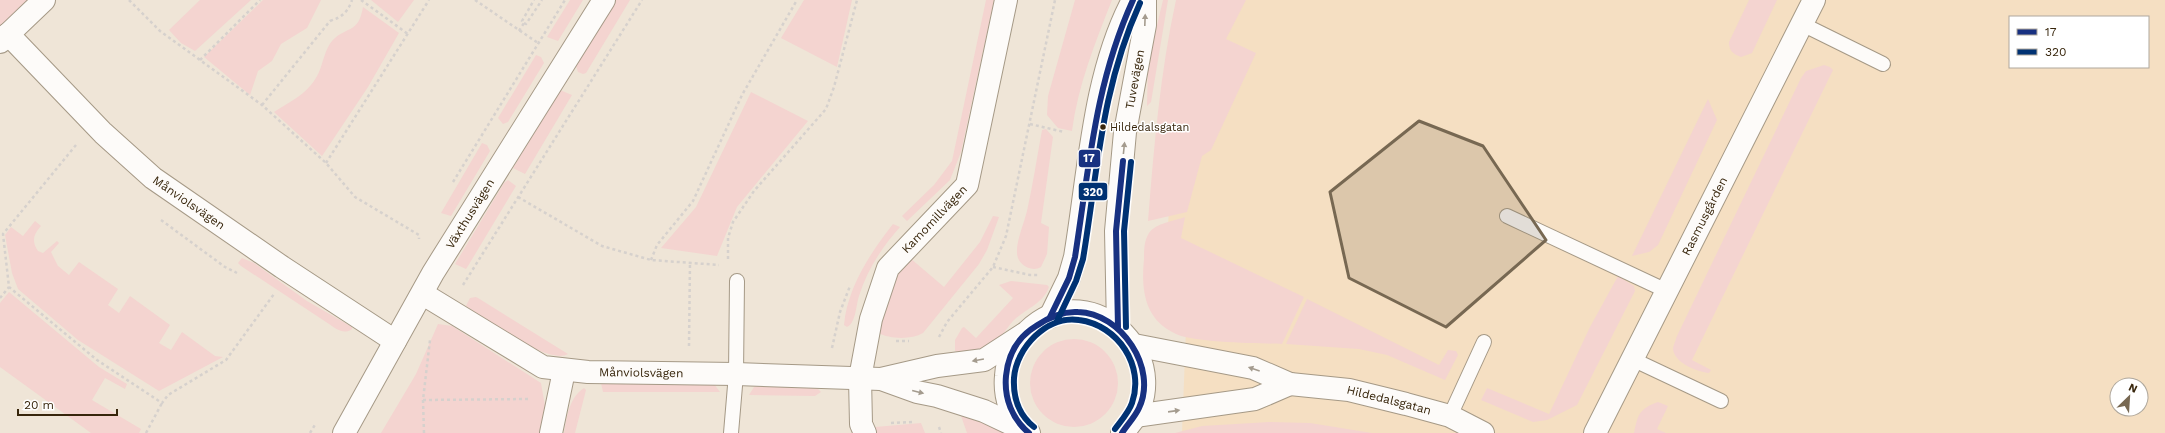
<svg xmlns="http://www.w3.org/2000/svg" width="2165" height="433" font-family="'Work Sans',sans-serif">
  <rect width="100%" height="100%" fill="#efe5d7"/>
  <path fill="#f5dfc2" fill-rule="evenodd" d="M1198,0h967v433h-983l4,-104 -22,-23 6,-118zM2010,17h138v50h-138zM2117,385h24v24h-24z"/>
  <g fill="#f4d4d0">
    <polygon points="0,0 31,0 0,29"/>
    <polygon points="200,0 251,0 195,51 181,43 169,30"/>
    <polygon points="263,0 321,0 307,28 281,44 272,61 258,71 250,95 204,57"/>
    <polygon points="371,0 414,0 398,22"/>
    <polygon points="570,0 583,0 558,41 547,37"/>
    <polygon points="616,0 630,0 586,73 583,74 578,72 576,66"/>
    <polygon points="804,0 852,0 837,67 781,38"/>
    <polygon points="986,0 994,0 961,152 950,180 907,221 902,216 934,185 952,161"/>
    <path d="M1075,0h37c-17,43 -34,85 -40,131l-14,-3 -11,-13 1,-19z"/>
    <polygon points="1163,0 1168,0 1151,102 1147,106 1148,63"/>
    <path d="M1176,0h70l-20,39 30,14 -45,97 -9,6 -15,56 -39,9c6,-74 12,-148 28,-221z"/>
    <path d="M1749,0h28l-25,53 -11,4c-8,-3 -12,-6 -12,-15z"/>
    <path d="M363,7l36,26 -31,54 -46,69 -48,-44c17,-11 36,-19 45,-40 4,-9 6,-23 13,-31 15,-16 26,-6 31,-34z"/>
    <polygon points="536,55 541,57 544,63 508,122 503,124 498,118"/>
    <path d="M1824,65l6,2 3,3 -141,290 19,10 -2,3c-11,-1 -36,-10 -36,-25 1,-4 3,-9 4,-12l124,-258 5,-7z"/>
    <polygon points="560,90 572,95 525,174 513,168"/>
    <polygon points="751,92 808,121 737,207 717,256 661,248 696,207"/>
    <polygon points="1708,99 1717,120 1658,245 1649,252 1632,256"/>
    <path d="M1046,129l7,8 -12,86 8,4 -2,27 -6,13c-10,6 -24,-3 -24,-14 -1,-11 7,-30 10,-42 6,-27 10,-54 15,-81z"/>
    <polygon points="482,143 487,145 490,151 451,216 441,213"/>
    <polygon points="508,180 516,186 468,266 466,269 455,264 504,183"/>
    <path d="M993,216l6,1 -12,33 -8,14 -56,69c-12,7 -33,6 -45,0 6,-30 11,-52 32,-75l34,29 36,-45z"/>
    <path d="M1185,217l-4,21 123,59 -22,47c-25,-1 -86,-1 -106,-10 -32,-14 -35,-45 -32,-75 0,-9 0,-18 5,-26 7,-10 25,-12 36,-16z"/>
    <path d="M35,221l6,5c-7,8 -10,15 -3,25l5,2 14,-12 2,2 -8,9 7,14 11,9 10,-13 39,27 -10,16 11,8 11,-17 40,29 -11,18 12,7 11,-18 33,24 8,1 -64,34 -81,-51 -60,-51 -6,-16 -7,-38 6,-8 12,9z"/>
    <path d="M893,224l7,3c-18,20 -33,43 -41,69 -3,9 -3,27 -12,31l-3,-2c3,-37 27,-73 49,-101z"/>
    <path d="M242,258l12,5 53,38 45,26v2c-9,7 -18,-2 -26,-7l-85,-56 -3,-3z"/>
    <polygon points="1618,276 1634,286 1635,291 1577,405 1547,420 1533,422 1481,400 1487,388 1549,414 1590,327"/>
    <path d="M1011,281l36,4 2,2c-6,17 -24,22 -36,34 -7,8 -12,17 -21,23 -9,5 -28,9 -37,7v-11l7,-12 2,-1 12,11 37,-40 -14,-13z"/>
    <polygon points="9,292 99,367 127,384 125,389 105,378 92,400 141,429 139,433 91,433 0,367 0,303"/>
    <path d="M476,297l2,1 90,56c-20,12 -83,-36 -102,-48l4,-8z"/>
    <polygon points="1307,299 1439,365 1448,350 1456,351 1458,355 1445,380 1387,355 1359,349 1286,344"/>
    <polygon points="438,324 452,326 541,383 545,406 539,433 381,433 416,374"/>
    <circle cx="1074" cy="383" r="44"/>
    <polygon points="601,383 714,384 720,392 603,392"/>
    <polygon points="758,386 812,388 818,389 821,392 815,396 749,395 754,387"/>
    <path d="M584,388l2,2 -11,43h-11c3,-17 5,-35 20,-45z"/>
    <path d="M1658,402l10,4 -11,23 9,4h-32c4,-19 5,-24 24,-31z"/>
    <polygon points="959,410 999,428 1004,433 967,433"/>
    <polygon points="1269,422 1310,423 1372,433 1175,433 1202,426"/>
    <polygon points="921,423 925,433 877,433 875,427"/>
  </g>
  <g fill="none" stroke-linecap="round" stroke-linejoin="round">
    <defs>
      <g id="service">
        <polyline points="1802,24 1883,64"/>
        <polyline points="1507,216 1667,291"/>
        <polyline points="1632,359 1721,401"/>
        <polyline points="1450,416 1484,342"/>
        <polyline points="731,433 736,374 737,281"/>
      </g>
      <g id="minor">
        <path id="s1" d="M8,34l95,99 50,45 129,89 113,74"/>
        <polyline points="0,42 44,0"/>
        <path id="s2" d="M423,294l120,73 45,5 148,2 145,5 36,13 20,4 47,15 42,20"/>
        <path id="s3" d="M1134,345l119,23 37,16 59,6 57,14 44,12 33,17"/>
        <polyline points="881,379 937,366 984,360 1024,334"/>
        <polyline points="1135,416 1255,399 1290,384"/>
        <path id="s4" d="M344,433l89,-160 171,-273"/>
        <polyline points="551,433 564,371"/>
        <path id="s5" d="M865,433l-4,-9 -1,-46 11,-59 17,-51 79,-83 39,-185"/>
        <path id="s6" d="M1595,433l219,-433"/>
      </g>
      <g id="secondary">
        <path d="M1050,317l19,-39 6,-21c14,-83 18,-182 58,-257"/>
        <path id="s7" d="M1118,327l-2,-96 9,-99 20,-107v-25"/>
        <path d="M1029,433c-18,-12 -25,-37 -23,-57 1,-17 9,-33 22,-45 64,-62 160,36 94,102"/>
      </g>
    </defs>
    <use href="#service" stroke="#a59986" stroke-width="16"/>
    <use href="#minor" stroke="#a59986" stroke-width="24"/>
    <use href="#secondary" stroke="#a59986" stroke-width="24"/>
    <g stroke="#d6d1cd" stroke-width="2.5" stroke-dasharray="3 3" stroke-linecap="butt">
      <polyline points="129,0 160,31 262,105 326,163 355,197 419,235 419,239"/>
      <polyline points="361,0 408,34"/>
      <polyline points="475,0 538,43"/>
      <polyline points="524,23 526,24 542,0"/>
      <polyline points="519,31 524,23 522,21 534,0"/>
      <polyline points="200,60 260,0"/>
      <path d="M262,105l68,-84c12,-4 18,-9 22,-21"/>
      <polyline points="1030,124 1064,132"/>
      <polyline points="76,145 3,234 9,287 97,360 162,403 168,395 226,360 274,294"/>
      <polyline points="326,163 429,0"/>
      <polyline points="453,182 565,0"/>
      <polyline points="518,197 602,246 651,260 719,265"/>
      <polyline points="161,220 225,267 237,273"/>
      <polyline points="728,259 728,238 733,222 754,191 826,109 834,87 857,0"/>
      <polyline points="651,260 657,245 693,201 742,95 797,0"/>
      <polyline points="993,267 1030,275 1039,275"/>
      <polyline points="463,285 642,0"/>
      <polyline points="0,298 9,287"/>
      <polyline points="939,337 947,322 993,267 1006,236 1055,0"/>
      <polyline points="896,341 909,341"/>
      <polyline points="689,346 690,262"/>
      <polyline points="832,348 840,312 850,286"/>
      <polyline points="423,400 529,399"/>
      <polyline points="891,423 912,422"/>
      <polyline points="939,427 941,433"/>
      <polyline points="146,433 162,403"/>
      <polyline points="310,433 316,423"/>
      <polyline points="424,433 423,400 430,340"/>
    </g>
    <use href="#service" stroke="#fdfbf9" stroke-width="14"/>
    <use href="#minor" stroke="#fdfbf9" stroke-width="22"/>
    <use href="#secondary" stroke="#fdfbf9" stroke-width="22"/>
    <defs>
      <g id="bus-1">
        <path d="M1050,317l19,-39 6,-21c14,-89 20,-174 58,-257"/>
        <polyline points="1118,327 1116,231 1123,161"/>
        <path d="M1029,433c-17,-14 -25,-35 -23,-57 2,-21 12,-39 30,-50 13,-9 26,-15 42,-14 43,1 80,56 61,96 -4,9 -12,17 -17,25"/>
      </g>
      <g id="bus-2">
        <path d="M1057,321l19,-40 7,-22c15,-90 18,-170 57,-256"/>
        <polyline points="1126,327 1124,231 1131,162"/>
        <path d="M1034,427c-15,-12 -21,-30 -20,-49 2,-30 33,-63 65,-58 39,5 66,46 53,83 -3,9 -11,18 -17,26"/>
      </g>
    </defs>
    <use href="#bus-1" stroke="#fff" stroke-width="9"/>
    <use href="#bus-2" stroke="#fff" stroke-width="9"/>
    <use href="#bus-1" stroke="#183181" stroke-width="6"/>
    <use href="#bus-2" stroke="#003273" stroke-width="6"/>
  </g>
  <defs><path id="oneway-solid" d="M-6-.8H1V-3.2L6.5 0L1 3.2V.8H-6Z"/></defs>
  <g fill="#a49b8e">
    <use href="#oneway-solid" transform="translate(1145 20) rotate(-88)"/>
    <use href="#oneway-solid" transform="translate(1124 148) rotate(-84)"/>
    <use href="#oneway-solid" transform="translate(978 360) rotate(170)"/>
    <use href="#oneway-solid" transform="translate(1254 369) rotate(-161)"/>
    <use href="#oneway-solid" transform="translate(918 392) rotate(14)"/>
    <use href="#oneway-solid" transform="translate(1174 411) rotate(-8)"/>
  </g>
  <path fill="#776852" fill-opacity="0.2" stroke="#776852" stroke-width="3" stroke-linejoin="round" d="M1419,121l64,25 63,94 -100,87 -97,-49 -19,-86z"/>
  <circle fill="#37250b" stroke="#fff" stroke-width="1.5" cx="1103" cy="127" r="3.5"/>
  <g text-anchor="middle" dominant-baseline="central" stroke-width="3" stroke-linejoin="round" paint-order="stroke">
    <g font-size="11" fill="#37250b" stroke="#fff" text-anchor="start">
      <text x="1110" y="127">Hildedalsgatan</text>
    </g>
    <g font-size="12" fill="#37250b" stroke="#fff">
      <text stroke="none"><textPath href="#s7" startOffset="249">Tuvevägen</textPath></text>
      <text stroke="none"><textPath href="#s1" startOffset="248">Månviolsvägen</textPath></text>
      <text stroke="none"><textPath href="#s4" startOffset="253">Växthusvägen</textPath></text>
      <text stroke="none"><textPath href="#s6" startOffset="243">Rasmusgården</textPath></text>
      <text stroke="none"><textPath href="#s5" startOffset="237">Kamomillvägen</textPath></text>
      <text stroke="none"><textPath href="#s2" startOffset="239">Månviolsvägen</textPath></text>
      <text stroke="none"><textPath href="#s3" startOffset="262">Hildedalsgatan</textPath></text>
    </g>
  </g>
  <g stroke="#fff" stroke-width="1.5">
    <rect x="1078" y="149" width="23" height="19" rx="4" fill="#183181"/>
    <rect x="1078" y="182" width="30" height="19" rx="4" fill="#003273"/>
  </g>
  <g font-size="11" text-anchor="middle" font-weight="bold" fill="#fff">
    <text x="1089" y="162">17</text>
    <text x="1093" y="196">320</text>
  </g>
  <rect x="2009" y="16" width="140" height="52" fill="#ffffff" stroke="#afa89d"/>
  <rect x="2017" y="29" width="20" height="6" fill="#183181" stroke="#afa89d"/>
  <text x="2045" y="36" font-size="12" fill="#37250b">17</text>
  <rect x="2017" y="49" width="20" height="6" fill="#003273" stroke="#afa89d"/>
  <text x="2045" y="56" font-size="12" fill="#37250b">320</text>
  <g transform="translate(2129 397) rotate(25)"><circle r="19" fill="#ffffff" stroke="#afa89d"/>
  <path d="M0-3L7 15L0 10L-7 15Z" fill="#776852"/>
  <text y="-6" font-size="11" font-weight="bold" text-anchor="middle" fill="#37250b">N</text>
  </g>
  <path d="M18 409v6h99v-6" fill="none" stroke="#37250b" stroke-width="2"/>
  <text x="24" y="409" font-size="12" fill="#37250b" stroke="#ffffff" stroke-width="3" paint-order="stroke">20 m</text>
</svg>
